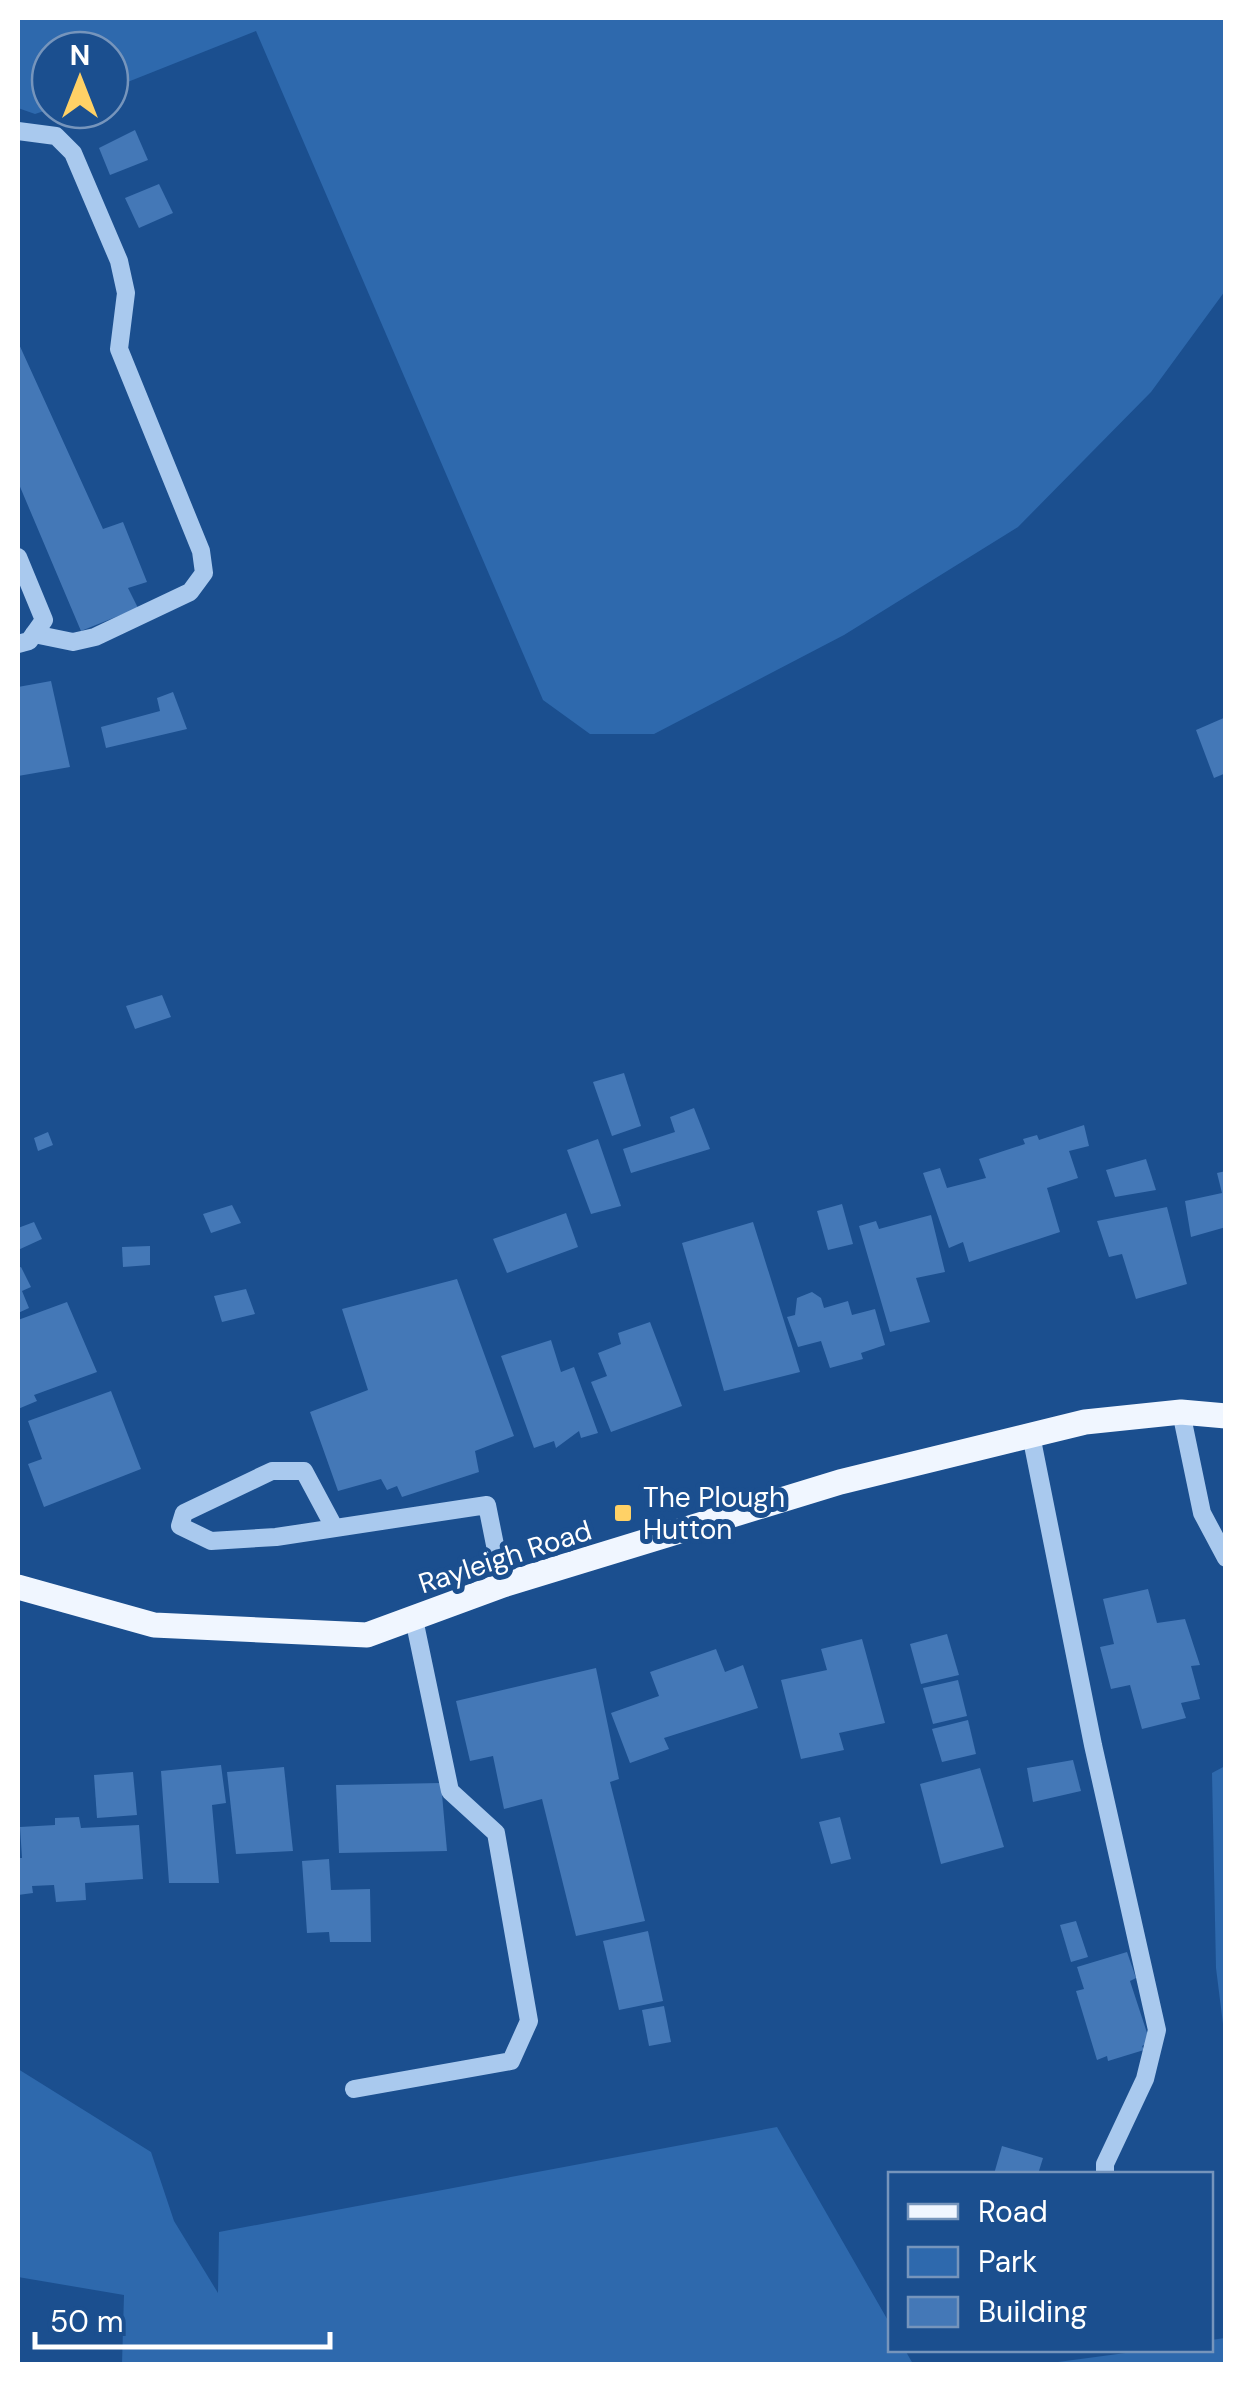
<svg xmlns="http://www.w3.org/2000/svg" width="1243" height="2382" font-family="'DM Sans',sans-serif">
  <rect width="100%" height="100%" fill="#1b4f8f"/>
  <g fill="#2e69ad">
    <polygon points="25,18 1225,18 1225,291 1151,392 1018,527 844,635 654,734 590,734 543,700 256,31 110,89 110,50 50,50 50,109 35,114 18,108 18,20"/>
    <polygon points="1225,1766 1225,2040 1216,1968 1212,1773"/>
    <polygon points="18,2069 151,2152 174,2221 218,2293 219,2232 777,2127 890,2324 890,2350 905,2350 913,2364 122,2364 124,2295 18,2277"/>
    <polygon points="1225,2338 1225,2364 1043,2364 1148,2350 1210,2350 1211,2340"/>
  </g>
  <g fill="#4478b7">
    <polygon points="135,130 148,160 110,175 99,148"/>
    <polygon points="159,184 173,213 139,228 125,198"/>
    <polygon points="18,342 103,529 123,522 147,582 128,588 138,608 81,631 18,482"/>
    <polygon points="51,681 70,767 18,776 18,687"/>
    <polygon points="173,692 187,729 106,748 101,727 160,711 157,698"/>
    <polygon points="1226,717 1226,773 1214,778 1196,730"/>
    <polygon points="162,995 171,1017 135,1029 126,1006"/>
    <polygon points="624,1073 641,1126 612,1136 593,1082"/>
    <polygon points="694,1108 710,1149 631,1173 623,1149 675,1132 670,1117"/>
    <polygon points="1084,1125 1089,1146 1069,1151 1078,1178 1047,1188 1060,1232 969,1262 963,1242 949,1248 923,1173 940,1168 947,1188 986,1178 979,1159 1025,1144 1023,1139 1037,1135 1039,1140"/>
    <polygon points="48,1132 53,1145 38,1151 34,1138"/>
    <polygon points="598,1139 621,1206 591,1214 567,1150"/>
    <polygon points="1146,1159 1156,1190 1115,1197 1106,1170"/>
    <polygon points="1226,1171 1226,1227 1191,1237 1185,1201 1222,1193 1217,1173"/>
    <polygon points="842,1204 853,1244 828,1250 817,1211"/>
    <polygon points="232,1205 241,1223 211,1233 203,1214"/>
    <polygon points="1167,1207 1187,1284 1136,1299 1122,1254 1109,1257 1097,1221"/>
    <polygon points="566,1213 578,1247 507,1273 493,1239"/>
    <polygon points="931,1215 945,1272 916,1278 930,1322 890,1332 859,1226 876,1221 879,1229"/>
    <polygon points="34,1222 42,1239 18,1250 18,1228"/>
    <polygon points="753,1222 800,1372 724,1391 682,1243"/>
    <polygon points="150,1246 150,1265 123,1267 122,1247"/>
    <polygon points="21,1267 31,1287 22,1291 29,1308 18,1313 18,1268"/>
    <polygon points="457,1279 514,1436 475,1451 479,1472 402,1497 397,1486 387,1490 381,1479 338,1491 310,1412 368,1390 342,1309"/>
    <polygon points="246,1289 255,1314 222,1322 214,1296"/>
    <polygon points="812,1292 821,1298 824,1308 848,1301 852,1315 875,1309 885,1345 861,1353 863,1359 830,1368 821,1341 798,1347 787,1317 795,1315 797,1298"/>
    <polygon points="67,1302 97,1372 34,1395 37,1401 18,1409 18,1320"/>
    <polygon points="650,1322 682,1406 611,1432 591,1382 607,1376 598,1353 621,1344 618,1333"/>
    <polygon points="551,1340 561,1372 574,1367 598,1433 581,1438 579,1431 556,1448 554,1441 534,1448 501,1356"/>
    <polygon points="111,1391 141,1469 44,1507 28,1464 42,1459 28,1421"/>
    <polygon points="1148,1589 1157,1623 1185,1619 1200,1665 1191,1666 1200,1699 1181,1703 1186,1718 1142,1729 1130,1685 1111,1689 1100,1647 1114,1644 1103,1599"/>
    <polygon points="947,1634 959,1675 921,1684 910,1644"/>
    <polygon points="862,1639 885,1723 839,1733 844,1750 801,1759 781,1680 827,1670 821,1649"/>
    <polygon points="716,1649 725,1672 743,1665 758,1708 664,1738 669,1749 630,1763 611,1713 659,1696 650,1672"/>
    <polygon points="596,1668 619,1779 610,1782 645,1921 576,1936 542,1799 504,1809 493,1756 470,1761 456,1701"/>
    <polygon points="958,1680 967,1716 933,1724 923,1688"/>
    <polygon points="968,1720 976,1754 942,1762 932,1729"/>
    <polygon points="1073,1760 1081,1791 1033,1802 1027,1768"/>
    <polygon points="221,1765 226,1803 212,1805 219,1883 169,1883 161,1771"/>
    <polygon points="284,1767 293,1851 236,1854 227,1772"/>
    <polygon points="980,1768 1004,1847 941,1864 920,1784"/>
    <polygon points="133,1772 137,1815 97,1818 94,1775"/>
    <polygon points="441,1783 447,1851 339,1853 336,1785"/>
    <polygon points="79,1817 81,1828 139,1825 143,1879 85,1883 86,1900 56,1902 54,1885 32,1886 33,1893 18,1895 18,1858 22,1858 20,1827 55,1825 55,1818"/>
    <polygon points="840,1817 851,1859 831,1864 819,1822"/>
    <polygon points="329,1859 331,1890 370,1889 371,1942 330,1942 329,1932 307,1933 302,1861"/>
    <polygon points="1076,1921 1088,1957 1071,1962 1060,1925"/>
    <polygon points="648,1931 663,2001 619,2010 603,1941"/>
    <polygon points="1127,1952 1136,1978 1130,1981 1150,2042 1142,2046 1144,2050 1108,2061 1107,2056 1097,2060 1076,1991 1084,1989 1077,1967"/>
    <polygon points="664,2006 671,2042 649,2046 642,2010"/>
    <polygon points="1002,2146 1043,2158 1038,2174 994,2174"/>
  </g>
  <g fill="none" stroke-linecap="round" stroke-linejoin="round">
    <g stroke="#a9c9ee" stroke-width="18">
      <polyline points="18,131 56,136 73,153 119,261 126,293 119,349 201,551 204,573 190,592 95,637 73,642 34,634"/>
      <polyline points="18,557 44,620 29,641 18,644"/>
      <polyline points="1181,1412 1202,1513 1226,1558"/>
      <polyline points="1031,1435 1093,1745 1157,2030 1145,2079 1105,2164 1105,2174"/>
      <polyline points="334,1527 304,1471 272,1471 184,1513 180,1526 211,1541 276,1537 487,1505 503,1585"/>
      <polyline points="354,2089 511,2061 529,2021 496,1833 450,1791 414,1619"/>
    </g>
    <polyline stroke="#f0f6ff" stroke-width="25" points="18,1587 154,1625 367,1635 503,1585 840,1482 1085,1422 1181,1412 1226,1416"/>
  </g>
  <rect fill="#ffd166" stroke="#1b4f8f" stroke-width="4" x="613" y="1503" width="20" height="20" rx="5"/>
  <g text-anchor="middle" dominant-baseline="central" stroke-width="10" stroke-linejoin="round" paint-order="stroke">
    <g font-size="28" fill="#fff" stroke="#1b4f8f" text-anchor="start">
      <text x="643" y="1497">The Plough<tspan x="643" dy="32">Hutton</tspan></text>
    </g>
    <g font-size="28" fill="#fff" stroke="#1b4f8f">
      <text transform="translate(505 1557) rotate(-18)">Rayleigh Road</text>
    </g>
  </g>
  <rect width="1243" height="2382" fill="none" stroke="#ffffff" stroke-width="40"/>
  <rect x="888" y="2172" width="325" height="180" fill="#1b4f8f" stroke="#7695bc" stroke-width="2.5"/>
  <rect x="908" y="2204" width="50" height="15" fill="#f0f6ff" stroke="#7695bc" stroke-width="2.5"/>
  <text x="978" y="2222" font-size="30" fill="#ffffff">Road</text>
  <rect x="908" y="2247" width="50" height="30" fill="#2e69ad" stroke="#7695bc" stroke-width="2.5"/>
  <text x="978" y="2272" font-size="30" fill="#ffffff">Park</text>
  <rect x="908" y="2297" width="50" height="30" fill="#4478b7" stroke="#7695bc" stroke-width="2.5"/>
  <text x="978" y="2322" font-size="30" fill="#ffffff">Building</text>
  <g transform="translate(80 80)"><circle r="48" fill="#1b4f8f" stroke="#7695bc" stroke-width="2.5"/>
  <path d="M0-8L18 38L0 25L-18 38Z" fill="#ffd166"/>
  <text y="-15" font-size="28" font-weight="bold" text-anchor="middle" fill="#ffffff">N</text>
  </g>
  <path d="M35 2332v15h295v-15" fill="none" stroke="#ffffff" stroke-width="5"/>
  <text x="50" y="2332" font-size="30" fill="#ffffff" stroke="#1b4f8f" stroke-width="8" paint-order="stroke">50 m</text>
</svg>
